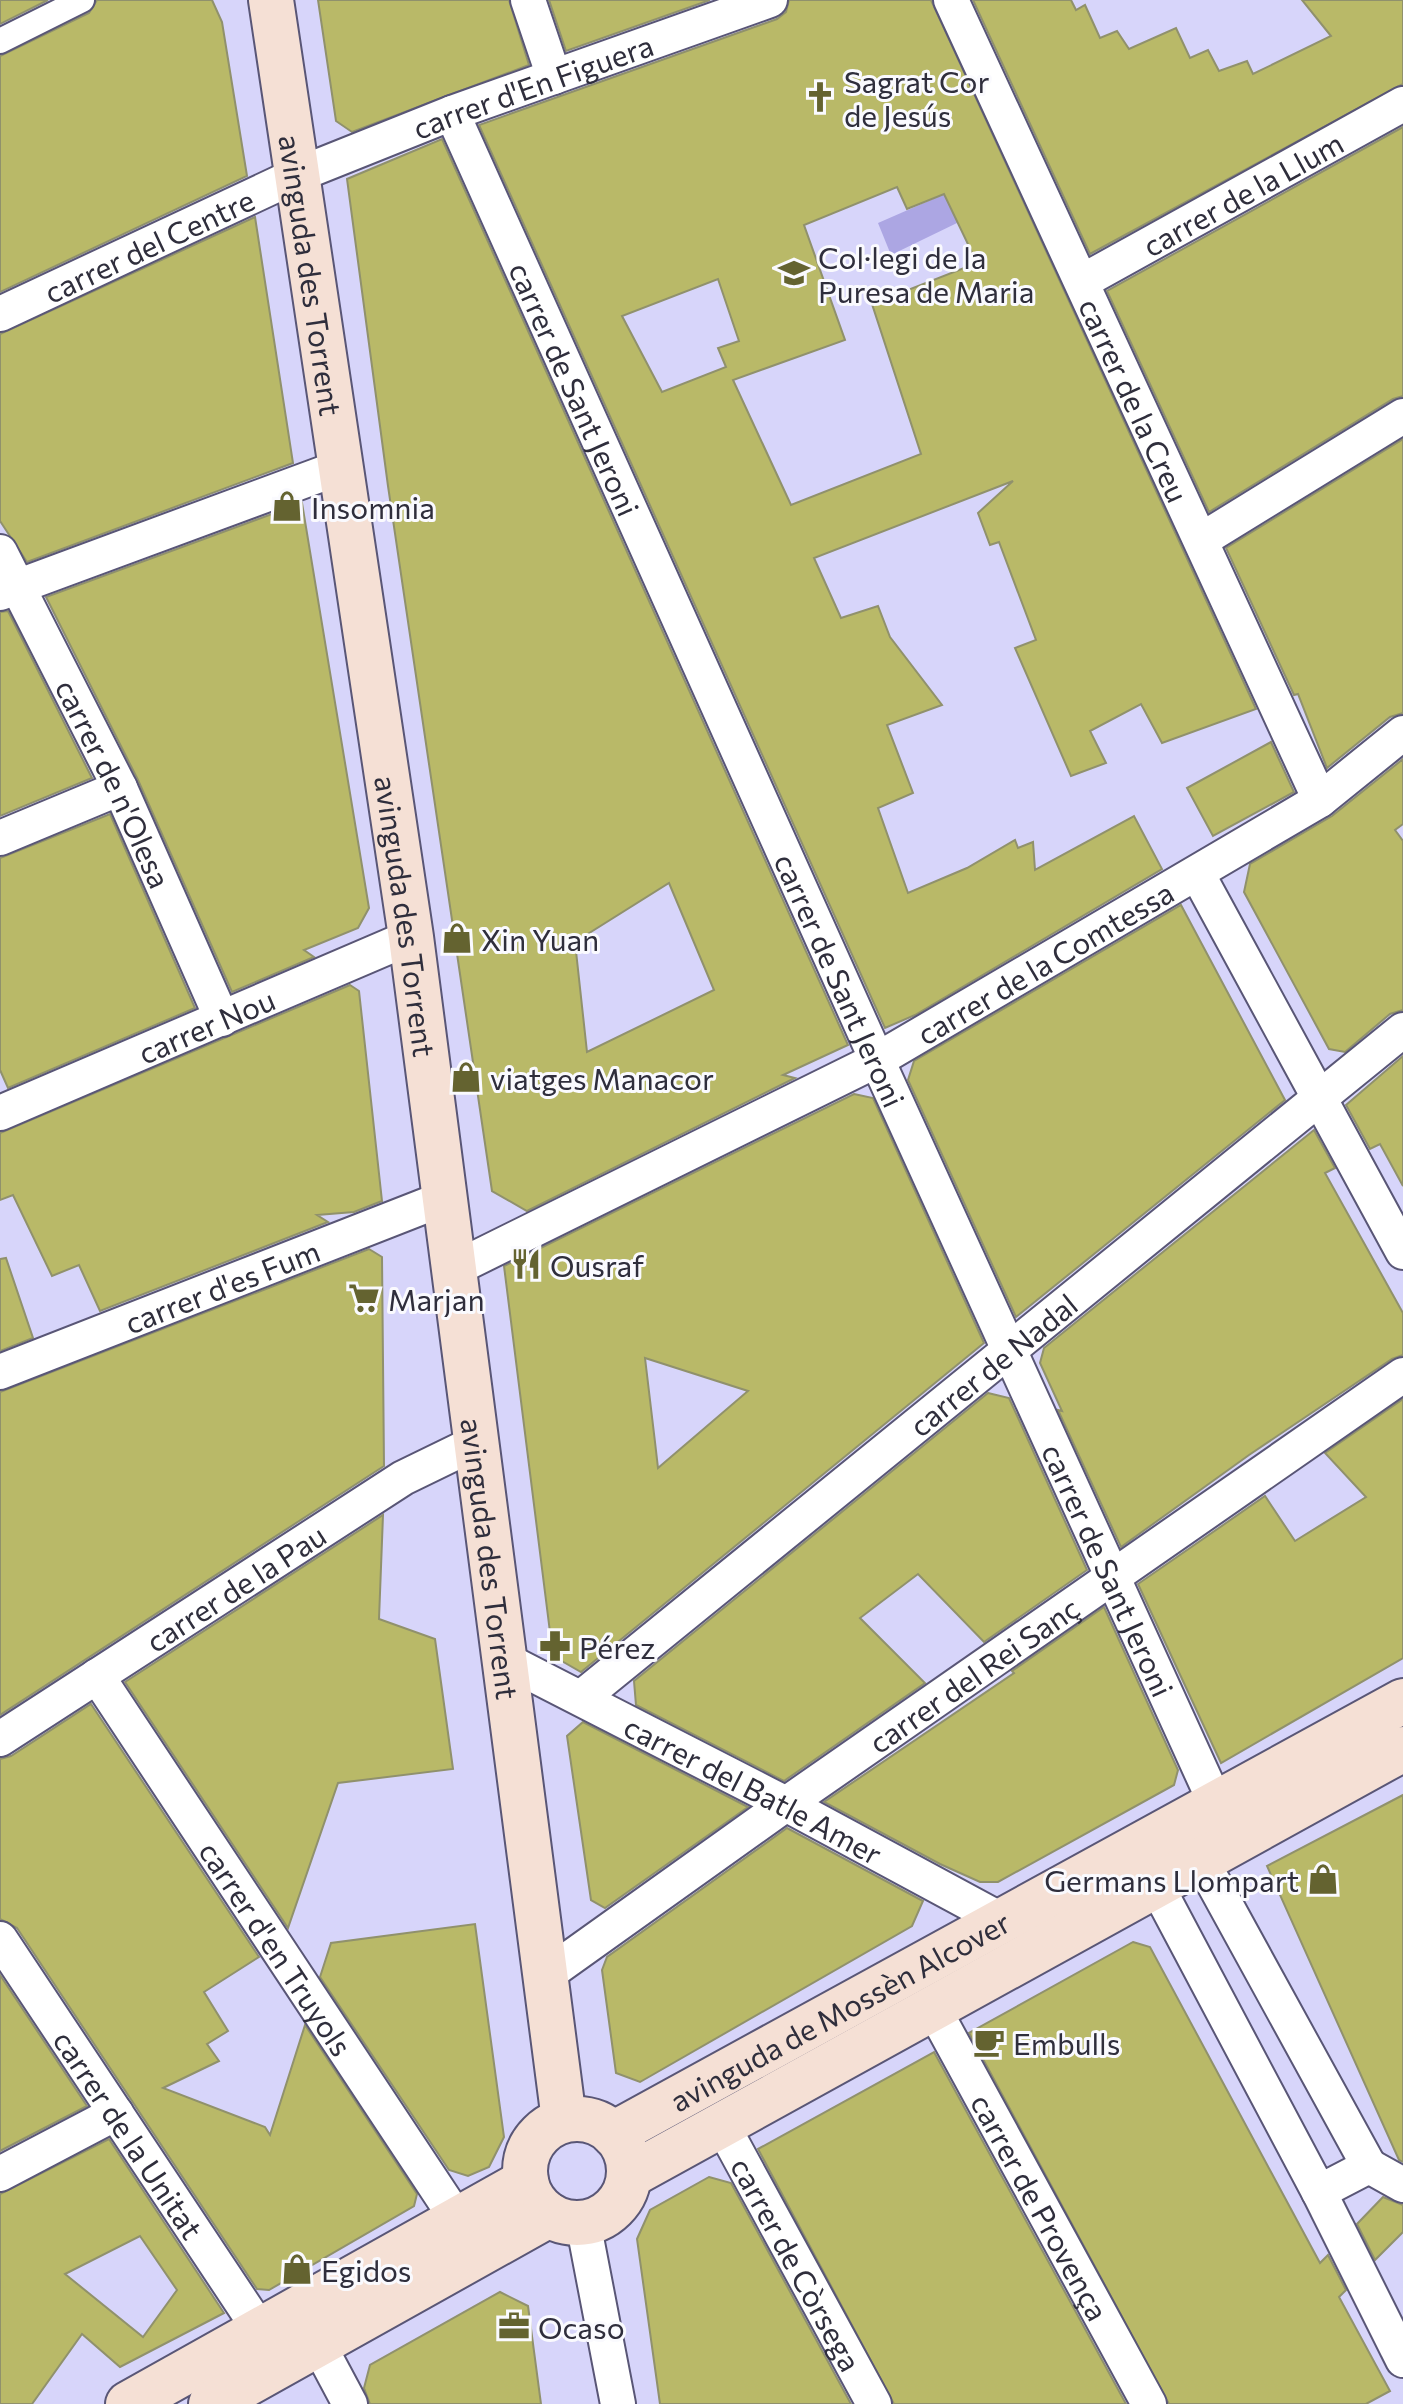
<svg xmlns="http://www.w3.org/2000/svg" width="1403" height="2404" font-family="Commissioner,sans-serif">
  <rect width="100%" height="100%" fill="#d7d5fa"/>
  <polygon fill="#aca6e3" points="967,178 957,223 891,255 878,223 933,199"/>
  <g fill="#b9b968" stroke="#90916c" stroke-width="2" fill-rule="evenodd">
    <polygon points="0,0 48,0 0,24"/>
    <polygon points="97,0 212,0 222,22 247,176 0,292 0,56 89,13"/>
    <polygon points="318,0 509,0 529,65 352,132 336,121"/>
    <polygon points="549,0 710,0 566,51"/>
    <path d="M789,0h142l325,709 -94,34 -21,-39 -51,27 16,32 -35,13 -56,-128 21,-8 -37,-98 -9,3 -12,-32 35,-32 -199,77 27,60 37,-12 12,31 52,68 -55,20 26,68 -35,15 30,85 59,-25 48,-28 3,8 15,-6 2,28 99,-54 28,53 -247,146 -30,13 -406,-903 298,-106 9,-7zM897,187l10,22 37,-15 33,69 -105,41 49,150 -130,51 -58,-125 112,-40 -41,-115zM718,279l21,62 -21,7 8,19 -64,25 -40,-76z"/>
    <polygon points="973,0 1071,0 1076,10 1085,5 1100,38 1117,31 1129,49 1176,28 1190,58 1208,50 1219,71 1247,61 1253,74 1331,36 1302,0 1403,0 1403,84 1090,254"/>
    <polygon points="1403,127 1403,396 1393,399 1209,512 1107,291"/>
    <path d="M442,139l406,906 -65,30 12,3 -268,133 -35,-20 -104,-705 -41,-307zM669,883l45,107 -127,62 -12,-110z"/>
    <polygon points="255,217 293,463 27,562 0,521 0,334"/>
    <polygon points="1403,439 1403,713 1390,717 1327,768 1298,694 1294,695 1226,548"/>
    <polygon points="302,503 369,908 358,928 304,950 314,957 232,992 138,780 46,597"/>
    <polygon points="8,611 92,778 0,816 0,612"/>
    <polygon points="1271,742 1294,792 1213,836 1187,788"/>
    <polygon points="1403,759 1403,824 1395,830 1403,841 1403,1010 1390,1014 1345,1052 1329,1049 1244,892 1250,864 1332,816"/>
    <polygon points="110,814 195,1008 8,1088 0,1070 0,858"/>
    <polygon points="1181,905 1285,1100 1016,1317 908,1080 914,1061"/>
    <polygon points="350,985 359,991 382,1201 354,1212 317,1215 328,1222 100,1311 79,1265 52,1276 13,1195 0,1200 0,1133"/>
    <polygon points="1403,1056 1403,1186 1380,1144 1370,1149 1346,1105"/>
    <path d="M854,1094l19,4 111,245 -403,329 -28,-16 -49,-390zM645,1358l103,33 -90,77 -3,-26z"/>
    <polygon points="1314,1130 1335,1168 1325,1173 1403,1313 1403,1355 1392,1359 1249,1455 1121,1547 1058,1410 1062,1411 1040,1363 1044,1348"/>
    <polygon points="369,1249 382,1257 384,1466 0,1715 0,1392"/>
    <polygon points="6,1258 33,1338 0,1351 0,1259"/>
    <polygon points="988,1393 1009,1398 1087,1570 984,1642 918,1574 860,1618 925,1683 784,1781 636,1705 634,1681"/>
    <polygon points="1403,1399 1403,1658 1221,1763 1138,1584 1265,1496 1295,1541 1366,1497 1325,1453"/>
    <polygon points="383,1515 379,1619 435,1639 453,1769 338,1783 288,1928 125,1682"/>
    <polygon points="1104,1607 1178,1770 1174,1785 998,1882 980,1882 940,1864 824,1802 1014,1673 1012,1671"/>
    <polygon points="91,1704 259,1957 204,1992 228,2031 207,2044 219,2061 163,2088 265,2127 270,2135 305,2025 417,2194 414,2206 269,2290 257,2289 17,1928 0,1919 0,1759 11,1756"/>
    <polygon points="583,1722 748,1807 605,1908 591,1900 567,1736"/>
    <polygon points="1403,1795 1403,2162 1399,2160 1267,1866"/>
    <polygon points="787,1828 923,1901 912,1926 640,2082 616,2073 602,1970 607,1957"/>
    <polygon points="475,1924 504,2137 489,2167 468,2176 449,2170 320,1977 331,1943"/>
    <polygon points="1133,1942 1150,1947 1320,2263 1328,2255 1346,2290 1339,2297 1390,2391 1366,2404 1169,2404 969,2033"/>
    <polygon points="0,1975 87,2106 0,2151"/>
    <polygon points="934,2052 1126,2404 894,2404 758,2149"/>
    <path d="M109,2139l115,174 -104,54 -38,-33 -50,70h-32v-210zM140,2236l37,54 -34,47 -78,-63z"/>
    <polygon points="709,2177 731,2183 851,2404 660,2404 637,2239 650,2210"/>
    <polygon points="1383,2197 1403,2205 1403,2232 1375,2260 1357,2224"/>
    <polygon points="500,2292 528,2306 541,2404 370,2404 364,2388 370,2365"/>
  </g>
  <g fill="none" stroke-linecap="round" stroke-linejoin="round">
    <defs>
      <polyline id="pedestrian" points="0,41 82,0"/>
      <g id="minor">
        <polyline points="528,0 554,77"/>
        <path id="s1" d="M951,0l369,800"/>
        <path id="s2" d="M452,113l425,947 349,766"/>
        <path id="s3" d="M1083,281l320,-177"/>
        <path id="s4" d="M0,314l297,-139 155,-62 318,-113"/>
        <polyline points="1203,539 1403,416"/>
        <path id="s5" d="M0,552l120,236 102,231"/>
        <polyline points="0,593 341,467"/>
        <polyline points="0,838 120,788"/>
        <polyline points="1198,875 1403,1252"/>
        <path id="s6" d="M0,1113l411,-176"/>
        <path id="s7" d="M454,1269l423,-209 443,-260 83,-67"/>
        <path id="s8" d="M0,1372l445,-174"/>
        <path id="s9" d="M505,1660l281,144 215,116"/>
        <path id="s10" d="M97,1676l360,543"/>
        <path id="s11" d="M581,1698l822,-668"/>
        <path id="s12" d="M0,1739l403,-261 74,-36"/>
        <polyline points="1190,1840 1369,2166"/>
        <polyline points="1146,1866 1319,2192 1369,2166"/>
        <path id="s13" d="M0,1939l260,391"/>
        <path id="s14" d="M545,1976l241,-172 617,-429"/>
        <path id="s15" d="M933,2008l216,396"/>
        <path id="s16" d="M722,2125l152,279"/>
        <polyline points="1369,2166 1403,2185"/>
        <polyline points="0,2174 116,2113"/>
        <polyline points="1319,2192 1403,2360"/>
        <polyline points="583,2222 618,2404"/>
        <polyline points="318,2344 350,2404"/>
      </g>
      <g id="secondary">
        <path id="s17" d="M271,0l140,937 153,1183"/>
        <circle cx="577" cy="2171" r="52"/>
        <path id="s18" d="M613,2134l790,-433"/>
        <polyline points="629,2176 1403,1749"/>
        <polyline points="128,2404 526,2181"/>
        <polyline points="211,2404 549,2215"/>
      </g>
    </defs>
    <use href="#pedestrian" stroke="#595676" stroke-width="28"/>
    <use href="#minor" stroke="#595676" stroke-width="38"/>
    <use href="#secondary" stroke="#595676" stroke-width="48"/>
    <use href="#pedestrian" stroke="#fff" stroke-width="24"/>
    <use href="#minor" stroke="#fff" stroke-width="34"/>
    <use href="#secondary" stroke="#f5e0d5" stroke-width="44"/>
  </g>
  <defs>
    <symbol id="church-bare" viewBox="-9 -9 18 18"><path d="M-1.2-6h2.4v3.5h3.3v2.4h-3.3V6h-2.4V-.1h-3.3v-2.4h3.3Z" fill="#646330" stroke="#fafafe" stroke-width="2.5" paint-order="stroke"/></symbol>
    <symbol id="school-bare" viewBox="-9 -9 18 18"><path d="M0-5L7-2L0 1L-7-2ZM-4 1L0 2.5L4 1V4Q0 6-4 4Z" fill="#646330" stroke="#fafafe" stroke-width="2.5" paint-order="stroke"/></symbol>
    <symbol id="shop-bare" viewBox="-9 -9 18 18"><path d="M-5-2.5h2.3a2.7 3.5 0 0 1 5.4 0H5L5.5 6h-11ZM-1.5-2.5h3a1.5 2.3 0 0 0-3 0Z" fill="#646330" stroke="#fafafe" stroke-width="2.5" paint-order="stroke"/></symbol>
    <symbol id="restaurant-bare" viewBox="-9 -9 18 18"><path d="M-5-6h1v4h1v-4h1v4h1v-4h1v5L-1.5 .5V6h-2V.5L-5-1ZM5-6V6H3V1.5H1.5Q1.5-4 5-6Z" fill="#646330" stroke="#fafafe" stroke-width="2.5" paint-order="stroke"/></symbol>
    <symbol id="supermarket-bare" viewBox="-9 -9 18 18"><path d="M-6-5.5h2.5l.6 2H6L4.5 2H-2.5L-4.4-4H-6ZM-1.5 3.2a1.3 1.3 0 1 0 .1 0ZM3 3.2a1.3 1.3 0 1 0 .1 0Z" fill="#646330" stroke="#fafafe" stroke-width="2.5" paint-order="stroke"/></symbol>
    <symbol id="pharmacy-bare" viewBox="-9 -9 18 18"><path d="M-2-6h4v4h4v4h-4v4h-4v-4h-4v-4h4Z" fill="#646330" stroke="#fafafe" stroke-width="2.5" paint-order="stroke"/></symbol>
    <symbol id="cafe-bare" viewBox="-9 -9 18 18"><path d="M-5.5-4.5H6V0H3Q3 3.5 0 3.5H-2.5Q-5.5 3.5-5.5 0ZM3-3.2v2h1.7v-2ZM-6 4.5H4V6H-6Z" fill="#646330" stroke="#fafafe" stroke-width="2.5" paint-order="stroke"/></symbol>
    <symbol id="office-bare" viewBox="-9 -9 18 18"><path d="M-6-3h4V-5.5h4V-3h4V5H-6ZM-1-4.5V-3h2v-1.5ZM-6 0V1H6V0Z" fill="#646330" stroke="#fafafe" stroke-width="2.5" paint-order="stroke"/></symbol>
  </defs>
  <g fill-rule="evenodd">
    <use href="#church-bare" x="798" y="75" width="44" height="44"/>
    <use href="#school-bare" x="772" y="251" width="44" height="44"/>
    <use href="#shop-bare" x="265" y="484" width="44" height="44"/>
    <use href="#shop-bare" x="435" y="916" width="44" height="44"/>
    <use href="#shop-bare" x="444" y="1055" width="44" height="44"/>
    <use href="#restaurant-bare" x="504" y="1242" width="44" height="44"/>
    <use href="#supermarket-bare" x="342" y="1276" width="44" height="44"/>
    <use href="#pharmacy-bare" x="533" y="1624" width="44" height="44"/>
    <use href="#shop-bare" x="1301" y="1857" width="44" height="44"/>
    <use href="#cafe-bare" x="967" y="2020" width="44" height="44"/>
    <use href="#shop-bare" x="275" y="2247" width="44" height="44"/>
    <use href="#office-bare" x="492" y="2304" width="44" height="44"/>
  </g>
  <g text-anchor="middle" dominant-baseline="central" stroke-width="6" stroke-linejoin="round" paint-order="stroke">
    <g font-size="30" fill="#2f2e3c" stroke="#fafafe" text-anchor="start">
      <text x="844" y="80">Sagrat Cor<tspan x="844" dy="34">de Jesús</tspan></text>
      <text x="818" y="256">Col·legi de la<tspan x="818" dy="34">Puresa de Maria</tspan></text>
      <text x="311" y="506">Insomnia</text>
      <text x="481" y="938">Xin Yuan</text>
      <text x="490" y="1077">viatges Manacor</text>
      <text x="550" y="1264">Ousraf</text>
      <text x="388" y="1298">Marjan</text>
      <text x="579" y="1646">Pérez</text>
      <text x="1299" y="1879" text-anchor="end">Germans Llompart</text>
      <text x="1013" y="2042">Embulls</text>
      <text x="321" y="2269">Egidos</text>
      <text x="538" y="2326">Ocaso</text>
    </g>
    <g font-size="30" fill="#2f2e3c" stroke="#fafafe">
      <text stroke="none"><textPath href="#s4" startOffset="580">carrer d'En Figuera</textPath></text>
      <text stroke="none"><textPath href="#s3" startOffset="182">carrer de la Llum</textPath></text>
      <text stroke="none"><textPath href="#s4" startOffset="164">carrer del Centre</textPath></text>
      <text stroke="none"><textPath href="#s17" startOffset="278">avinguda des Torrent</textPath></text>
      <text stroke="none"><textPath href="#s2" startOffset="302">carrer de Sant Jeroni</textPath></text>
      <text stroke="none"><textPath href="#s1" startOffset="440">carrer de la Creu</textPath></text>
      <text stroke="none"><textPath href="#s5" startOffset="258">carrer de n'Olesa</textPath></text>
      <text stroke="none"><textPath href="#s17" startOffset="926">avinguda des Torrent</textPath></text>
      <text stroke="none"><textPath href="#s7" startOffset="666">carrer de la Comtessa</textPath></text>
      <text stroke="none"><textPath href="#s2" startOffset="950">carrer de Sant Jeroni</textPath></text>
      <text stroke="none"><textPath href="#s6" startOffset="224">carrer Nou</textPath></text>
      <text stroke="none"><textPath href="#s8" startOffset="238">carrer d'es Fum</textPath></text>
      <text stroke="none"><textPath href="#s11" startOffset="530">carrer de Nadal</textPath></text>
      <text stroke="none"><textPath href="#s17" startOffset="1574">avinguda des Torrent</textPath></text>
      <text stroke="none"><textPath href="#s2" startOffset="1598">carrer de Sant Jeroni</textPath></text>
      <text stroke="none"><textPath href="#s12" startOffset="280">carrer de la Pau</textPath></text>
      <text stroke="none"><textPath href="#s14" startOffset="524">carrer del Rei Sanç</textPath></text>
      <text stroke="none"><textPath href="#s9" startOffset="280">carrer del Batle Amer</textPath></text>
      <text stroke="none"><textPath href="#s10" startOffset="326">carrer d'en Truyols</textPath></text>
      <text stroke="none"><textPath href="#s18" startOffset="258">avinguda de Mossèn Alcover</textPath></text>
      <text stroke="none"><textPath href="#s13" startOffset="234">carrer de la Unitat</textPath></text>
      <text stroke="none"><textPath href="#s15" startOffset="226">carrer de Provença</textPath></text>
      <text stroke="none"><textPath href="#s16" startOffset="158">carrer de Còrsega</textPath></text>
    </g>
  </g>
</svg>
